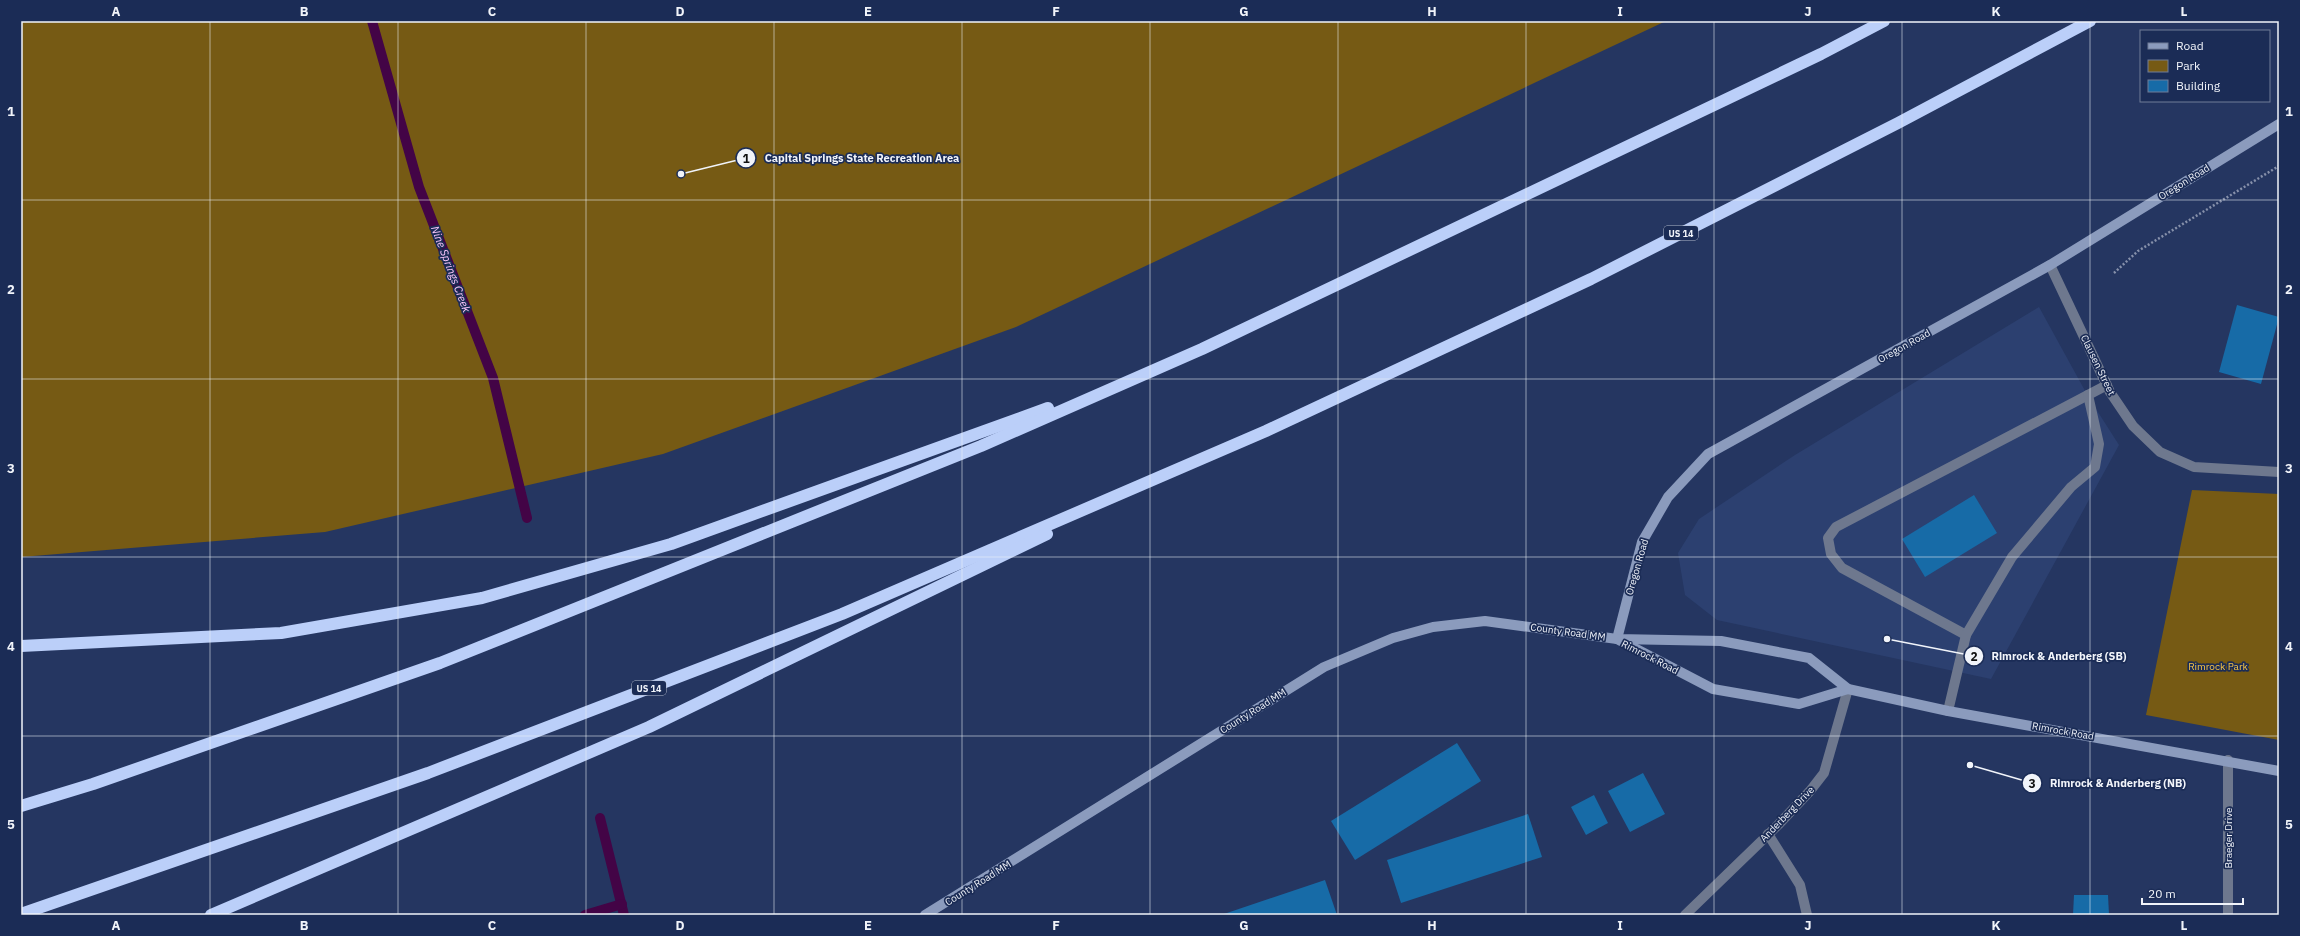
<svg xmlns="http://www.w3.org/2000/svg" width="2300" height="936" font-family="'IBM Plex Sans',sans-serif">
  <rect width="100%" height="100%" fill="#253661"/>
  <polygon fill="#2c4070" points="2039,307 2089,398 2119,445 1991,679 1717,620 1685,595 1678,553 1699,519 1795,455"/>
  <g fill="#765a14">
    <polygon points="21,21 1666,21 1016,327 663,454 325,532 21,557"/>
    <polygon points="2192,490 2279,494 2279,740 2146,715"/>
  </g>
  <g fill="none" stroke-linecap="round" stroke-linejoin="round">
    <g stroke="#430446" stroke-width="10">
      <polyline points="372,21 419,187 493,378 527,518"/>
      <polyline points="600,818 624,915"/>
      <polyline points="585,915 622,904"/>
    </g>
  </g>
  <g fill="#176ba7">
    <polygon points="2237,305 2279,317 2261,384 2219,372"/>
    <polygon points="1974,495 1997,533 1925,577 1902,539"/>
    <polygon points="1457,743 1481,781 1355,860 1331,821"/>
    <polygon points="1643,773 1665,814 1630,832 1608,791"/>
    <polygon points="1594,795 1608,823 1586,835 1571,807"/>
    <polygon points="1528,814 1542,857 1401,903 1387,860"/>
    <polygon points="1325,880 1337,915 1221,915"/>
    <polygon points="2074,895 2108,895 2109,915 2073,915"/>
  </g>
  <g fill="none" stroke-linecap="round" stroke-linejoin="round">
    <polyline stroke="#8690aa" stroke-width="2.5" stroke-dasharray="2 2" stroke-linecap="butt" points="2114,273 2138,251 2279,166"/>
    <g stroke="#6e788e" stroke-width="10">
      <polyline points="1966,635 1842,568 1831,554 1828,538 1836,527 2107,385"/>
      <polyline points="1948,711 1966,635 2012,557 2071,487 2095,467 2099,444 2088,395"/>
      <polyline points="1768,834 1800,885 1807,915"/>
    </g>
    <g stroke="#6e788e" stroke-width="10">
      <polyline points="2050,265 2110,392 2133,426 2160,452 2194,467 2279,472"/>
      <polyline points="1685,915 1778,825 1810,791 1824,773 1848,689"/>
      <polyline points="2228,915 2228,760"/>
    </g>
    <g stroke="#8b9bbd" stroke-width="10">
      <polyline points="1617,639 1642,542 1668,497 1708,454 2050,265 2279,124"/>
      <polyline points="1619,640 1713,689 1799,704 1848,689"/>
      <polyline points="925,915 1324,667 1393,638 1433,627 1485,621 1617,639 1721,641 1809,658 1848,689 1948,711 2279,771"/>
    </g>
    <g stroke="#bbcff9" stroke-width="12">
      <polyline points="21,646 281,633 482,598 671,544 1048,408"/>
      <polyline points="21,806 93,784 440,663 981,446 1202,349 1821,54 1884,21"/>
      <polyline points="21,914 428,773 842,614 1266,431 1591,279 1898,123 2090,21"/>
      <polyline points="211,915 649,727 1047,534"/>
    </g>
  </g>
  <path fill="none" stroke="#f1f4fa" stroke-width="1" stroke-opacity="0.55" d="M210,21v894M398,21v894M586,21v894M774,21v894M962,21v894M1150,21v894M1338,21v894M1526,21v894M1714,21v894M1902,21v894M2090,21v894M21,200h2258M21,379h2258M21,557h2258M21,736h2258"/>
  <g text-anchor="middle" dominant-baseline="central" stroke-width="3.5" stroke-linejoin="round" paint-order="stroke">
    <g fill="#1b2c56" stroke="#b1b8c9" stroke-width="1">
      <rect x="1664" y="226" width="34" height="14" rx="3"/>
      <rect x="632" y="681" width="34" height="14" rx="3"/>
    </g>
    <g font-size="9" font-weight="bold" fill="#f1f4fa">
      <text x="1681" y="233">US 14</text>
      <text x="649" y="688">US 14</text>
    </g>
    <g font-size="10" fill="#f1f4fa" stroke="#1b2c56">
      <text transform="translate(2184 182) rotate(-32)">Oregon Road</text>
      <text transform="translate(1904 346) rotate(-29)">Oregon Road</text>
      <text transform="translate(2098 365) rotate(64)">Clausen Street</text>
      <text transform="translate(1637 567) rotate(-74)">Oregon Road</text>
      <text transform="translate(1568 632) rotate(8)">County Road MM</text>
      <text transform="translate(1650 657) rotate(27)">Rimrock Road</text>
      <text transform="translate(1253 711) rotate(-32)">County Road MM</text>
      <text transform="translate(2063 731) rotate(10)">Rimrock Road</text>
      <text transform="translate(1787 814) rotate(-46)">Anderberg Drive</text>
      <text transform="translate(2228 838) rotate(-90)">Braeger Drive</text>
      <text transform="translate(978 883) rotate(-32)">County Road MM</text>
    </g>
    <g font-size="10" fill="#fac646" stroke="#1b2c56">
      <text x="2218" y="666">Rimrock Park</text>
    </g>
    <g font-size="11" font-style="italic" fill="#fec9fe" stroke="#1b2c56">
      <text transform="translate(451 269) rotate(69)">Nine Springs Creek</text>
    </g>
  </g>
  <path fill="none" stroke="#f1f4fa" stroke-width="1.5" d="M681 174L746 158M1887 639L1974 656M1970 765L2032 783"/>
  <g fill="#f1f4fa" stroke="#1b2c56" stroke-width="1.5">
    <circle cx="681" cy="174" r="4"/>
    <circle cx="1887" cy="639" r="4"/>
    <circle cx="1970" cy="765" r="4"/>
    <circle cx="746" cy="158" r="10"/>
    <circle cx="1974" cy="656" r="10"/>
    <circle cx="2032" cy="783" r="10"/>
  </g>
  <g font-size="12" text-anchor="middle" font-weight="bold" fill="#111">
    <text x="746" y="163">1</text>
    <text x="1974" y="661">2</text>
    <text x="2032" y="788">3</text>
  </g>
  <g font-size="11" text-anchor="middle" font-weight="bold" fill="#f1f4fa" stroke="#1b2c56" stroke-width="3.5" stroke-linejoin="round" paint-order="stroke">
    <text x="862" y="162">Capital Springs State Recreation Area</text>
    <text x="2059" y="660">Rimrock &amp; Anderberg (SB)</text>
    <text x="2118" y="787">Rimrock &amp; Anderberg (NB)</text>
  </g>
  <rect width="2300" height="936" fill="none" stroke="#1b2c56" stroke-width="44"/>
  <rect x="2140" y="30" width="130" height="72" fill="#1b2c56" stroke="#717c98"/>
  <rect x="2148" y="43" width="20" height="6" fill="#8b9bbd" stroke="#717c98"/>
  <text x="2176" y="50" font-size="12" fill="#f1f4fa">Road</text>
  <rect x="2148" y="60" width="20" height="12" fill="#765a14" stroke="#717c98"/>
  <text x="2176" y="70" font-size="12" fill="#f1f4fa">Park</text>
  <rect x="2148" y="80" width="20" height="12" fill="#176ba7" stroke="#717c98"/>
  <text x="2176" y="90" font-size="12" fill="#f1f4fa">Building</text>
  <path d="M2142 898v6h101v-6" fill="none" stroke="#f1f4fa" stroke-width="2"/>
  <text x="2148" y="898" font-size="12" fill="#f1f4fa" stroke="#1b2c56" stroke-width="3" paint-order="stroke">20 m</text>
  <rect x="22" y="22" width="2256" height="892" fill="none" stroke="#f1f4fa" stroke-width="1.5"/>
  <g font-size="13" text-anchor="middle" font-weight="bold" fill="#f1f4fa">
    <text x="116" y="16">A</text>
    <text x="304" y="16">B</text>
    <text x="492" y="16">C</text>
    <text x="680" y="16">D</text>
    <text x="868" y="16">E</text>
    <text x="1056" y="16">F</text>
    <text x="1244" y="16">G</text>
    <text x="1432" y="16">H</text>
    <text x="1620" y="16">I</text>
    <text x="1808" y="16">J</text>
    <text x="1996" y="16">K</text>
    <text x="2184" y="16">L</text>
    <text x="11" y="116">1</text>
    <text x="2289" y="116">1</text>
    <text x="11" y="294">2</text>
    <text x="2289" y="294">2</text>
    <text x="11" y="473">3</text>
    <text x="2289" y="473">3</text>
    <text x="11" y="651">4</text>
    <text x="2289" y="651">4</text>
    <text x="11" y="829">5</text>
    <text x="2289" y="829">5</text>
    <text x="116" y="930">A</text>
    <text x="304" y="930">B</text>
    <text x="492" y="930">C</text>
    <text x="680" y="930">D</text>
    <text x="868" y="930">E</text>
    <text x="1056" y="930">F</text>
    <text x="1244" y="930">G</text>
    <text x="1432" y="930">H</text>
    <text x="1620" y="930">I</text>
    <text x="1808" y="930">J</text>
    <text x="1996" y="930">K</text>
    <text x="2184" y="930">L</text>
  </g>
</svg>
